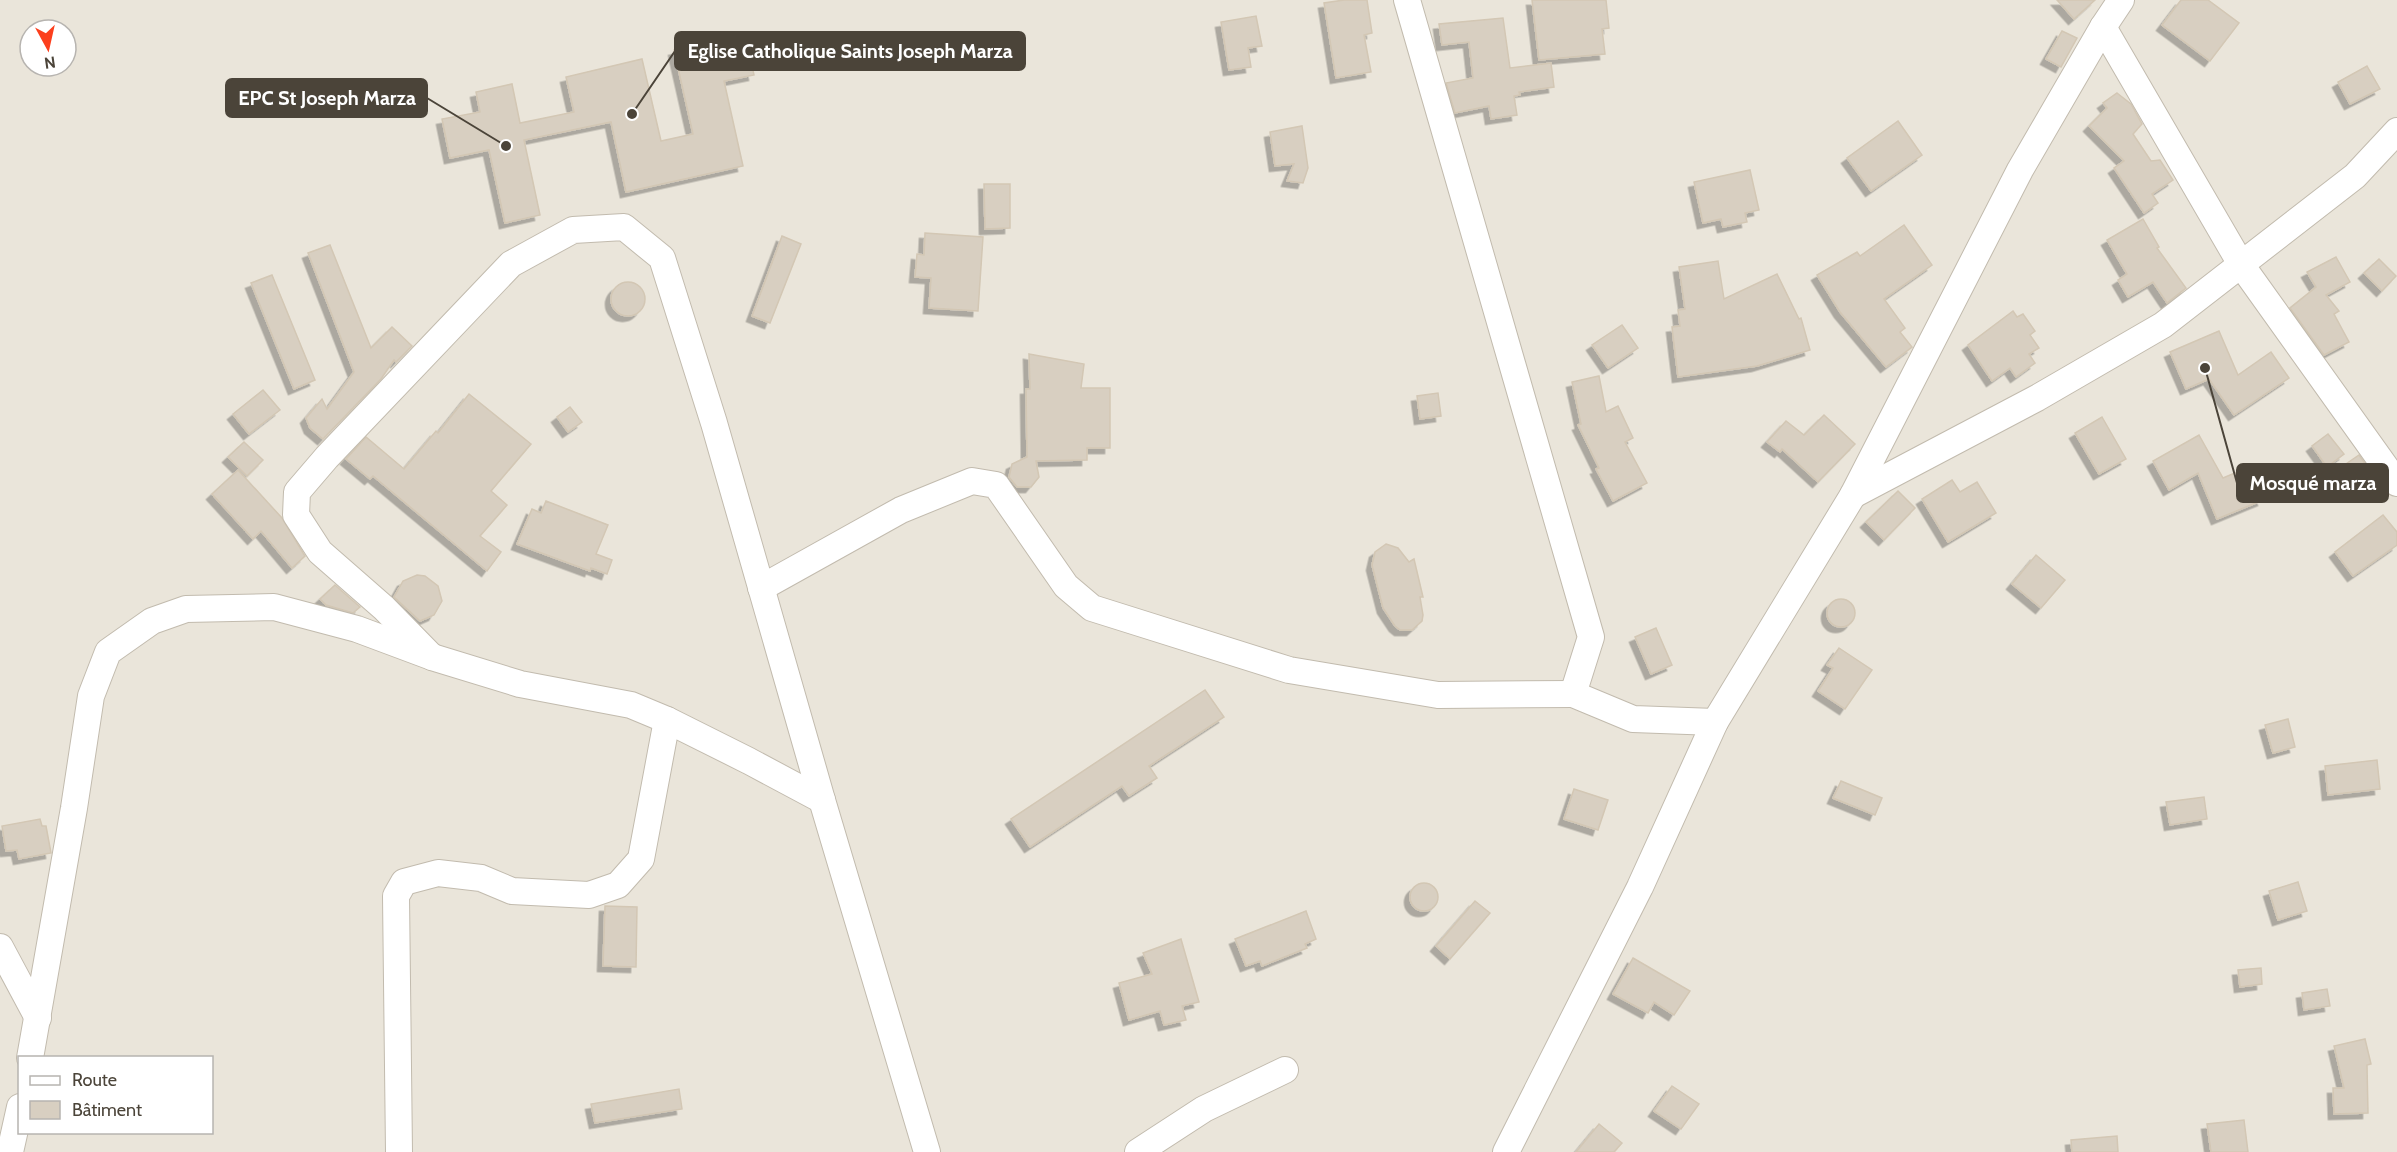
<svg xmlns="http://www.w3.org/2000/svg" width="2397" height="1152" font-family="Cabin,sans-serif">
  <defs>
    <filter id="shadow"><feDropShadow dx="-5.5" dy="5.5" stdDeviation="0" flood-color="#0004"/></filter>
  </defs>
  <rect width="100%" height="100%" fill="#f6f3ec"/>
  <path fill="#eae5da" fill-rule="evenodd" d="M0,0h2397v1152h-2397zM30,30h36v36h-36zM20,1058h192v74h-192z"/>
  <g fill="#d8cfc1" stroke="#d3c7b4" stroke-width="1.5" filter="url(#shadow)">
    <polygon points="1344,0 1367,0 1372,33 1364,35 1371,72 1336,78 1324,3"/>
    <polygon points="1532,0 1606,0 1609,28 1602,29 1605,54 1539,60"/>
    <polygon points="2057,0 2095,0 2074,19"/>
    <polygon points="2181,0 2208,0 2239,23 2210,61 2162,25"/>
    <polygon points="1256,16 1262,46 1248,48 1251,67 1229,70 1221,22"/>
    <polygon points="1503,18 1510,68 1551,63 1554,87 1519,92 1520,95 1514,96 1517,115 1491,119 1489,106 1455,113 1446,83 1473,78 1469,42 1442,45 1439,24"/>
    <polygon points="2062,31 2077,38 2061,67 2046,59"/>
    <polygon points="745,34 754,75 724,81 743,166 626,192 611,122 524,140 540,215 505,223 489,150 450,158 442,119 480,112 476,92 512,84 520,123 574,112 566,77 642,59 661,141 693,134 674,50"/>
    <polygon points="2367,66 2380,89 2350,104 2338,82"/>
    <polygon points="2117,93 2131,104 2142,124 2133,134 2151,161 2160,160 2173,180 2152,194 2158,203 2144,213 2114,168 2124,161 2089,126 2107,108 2103,103"/>
    <polygon points="1898,121 1922,155 1871,191 1847,158"/>
    <polygon points="1302,126 1308,168 1303,183 1287,181 1294,164 1275,166 1270,132"/>
    <polygon points="1750,170 1759,210 1745,213 1747,222 1723,227 1721,219 1703,223 1694,182"/>
    <polygon points="984,184 1010,184 1010,228 985,229"/>
    <polygon points="2143,219 2159,247 2157,248 2186,288 2167,303 2153,282 2128,297 2118,280 2127,274 2107,240"/>
    <polygon points="1904,225 1932,265 1884,299 1905,328 1900,332 1912,347 1886,367 1840,312 1817,275 1857,252 1860,256"/>
    <polygon points="925,233 983,237 978,311 929,308 931,278 915,277 917,254 924,255"/>
    <polygon points="782,236 801,244 770,323 752,316"/>
    <polygon points="330,245 371,348 392,327 412,346 396,362 394,360 381,379 323,439 310,428 306,418 322,399 327,409 354,372 308,253"/>
    <polygon points="2336,257 2350,282 2326,295 2339,311 2334,314 2349,342 2324,355 2290,308 2316,287 2307,272"/>
    <polygon points="2379,259 2396,276 2382,291 2364,273"/>
    <polygon points="1718,261 1724,299 1777,274 1799,319 1801,318 1810,350 1757,366 1678,377 1672,327 1680,326 1678,310 1685,309 1679,267"/>
    <polygon points="272,275 315,380 294,389 251,283"/>
    <circle cx="628" cy="299" r="17"/>
    <polygon points="2013,311 2017,317 2023,314 2035,331 2030,335 2039,348 2029,354 2035,363 2016,377 2010,368 1992,381 1968,345"/>
    <polygon points="1622,325 1638,348 1608,368 1592,345"/>
    <polygon points="2219,331 2238,375 2271,352 2289,378 2234,415 2209,379 2186,389 2170,352"/>
    <polygon points="1029,354 1084,364 1081,388 1110,388 1110,448 1087,448 1087,460 1036,461 1039,477 1031,487 1017,487 1009,477 1012,464 1027,457 1026,389 1030,389"/>
    <polygon points="1599,376 1606,412 1618,406 1633,438 1625,442 1647,483 1613,501 1596,469 1599,468 1578,425 1581,424 1572,382"/>
    <polygon points="263,390 280,410 249,434 233,414"/>
    <polygon points="1438,393 1441,416 1420,419 1417,396"/>
    <polygon points="469,394 531,444 491,491 507,505 480,536 501,552 487,571 373,476 370,479 346,459 366,437 404,469 436,431 438,433"/>
    <polygon points="570,407 582,422 568,432 557,417"/>
    <polygon points="1824,415 1855,444 1818,482 1782,449 1780,452 1767,442 1786,421 1804,435"/>
    <polygon points="2102,417 2126,459 2099,474 2075,433"/>
    <polygon points="2328,434 2344,454 2327,467 2312,446"/>
    <polygon points="2199,435 2223,478 2249,467 2263,500 2217,519 2198,473 2169,490 2153,461"/>
    <polygon points="244,442 263,460 247,476 228,457"/>
    <polygon points="2359,455 2373,475 2360,484 2346,464"/>
    <polygon points="238,470 282,518 305,556 292,568 261,531 253,539 212,494"/>
    <polygon points="1952,480 1960,492 1977,482 1996,513 1948,542 1922,499"/>
    <polygon points="1898,491 1915,508 1884,540 1866,522"/>
    <polygon points="546,501 608,525 596,554 612,560 607,574 591,568 590,571 517,544 532,509 541,513"/>
    <polygon points="2383,515 2397,532 2397,545 2353,576 2335,552"/>
    <polygon points="1386,544 1398,548 1409,562 1414,559 1423,597 1420,597 1423,615 1422,621 1412,630 1400,630 1395,626 1383,608 1372,565 1375,552"/>
    <polygon points="2036,555 2065,580 2041,608 2012,584"/>
    <polygon points="417,575 425,576 438,586 442,601 434,615 420,621 394,597 403,581"/>
    <polygon points="335,585 360,607 353,613 326,605 320,599"/>
    <circle cx="1841" cy="613" r="14"/>
    <polygon points="1656,628 1672,665 1651,674 1635,637"/>
    <polygon points="1839,648 1872,670 1845,709 1818,691 1833,668 1827,665"/>
    <polygon points="1205,690 1224,717 1149,766 1157,778 1129,796 1122,786 1030,847 1011,819"/>
    <polygon points="2288,719 2295,747 2273,753 2265,725"/>
    <polygon points="2377,760 2380,789 2328,795 2325,766"/>
    <polygon points="1841,781 1882,798 1875,815 1833,798"/>
    <polygon points="1574,789 1608,800 1598,830 1564,819"/>
    <polygon points="2204,797 2207,819 2170,825 2166,802"/>
    <polygon points="40,819 42,826 46,826 51,853 19,859 17,850 6,851 2,826"/>
    <polygon points="2298,882 2307,911 2278,920 2269,891"/>
    <circle cx="1424" cy="897" r="14"/>
    <polygon points="1475,901 1490,913 1450,959 1436,946"/>
    <polygon points="605,906 637,907 636,967 603,966"/>
    <polygon points="1306,911 1316,939 1305,944 1307,948 1262,966 1260,961 1246,966 1235,939"/>
    <polygon points="1181,939 1199,1002 1182,1006 1186,1020 1164,1025 1160,1011 1129,1020 1119,983 1152,974 1143,953"/>
    <polygon points="1633,958 1690,991 1674,1015 1654,1002 1648,1013 1613,994"/>
    <polygon points="2261,968 2262,984 2240,987 2238,970"/>
    <polygon points="2327,989 2330,1006 2304,1010 2302,993"/>
    <polygon points="2365,1039 2371,1064 2367,1065 2368,1113 2334,1114 2333,1088 2344,1088 2334,1046"/>
    <polygon points="1672,1086 1699,1104 1681,1129 1654,1111"/>
    <polygon points="679,1089 682,1109 595,1123 591,1104"/>
    <polygon points="2244,1120 2248,1152 2211,1152 2207,1124"/>
    <polygon points="1599,1124 1622,1143 1614,1152 1576,1152"/>
    <polygon points="2117,1136 2118,1152 2072,1152 2071,1140"/>
  </g>
  <g fill="none" stroke-linecap="round" stroke-linejoin="round">
    <defs>
      <g id="minor">
        <polyline points="1407,0 1591,637 1573,694 1633,719 1715,722"/>
        <polyline points="2103,27 2242,266 2397,483"/>
        <polyline points="1853,495 2037,398 2163,325 2355,176 2397,131"/>
        <polyline points="761,588 901,510 972,481 996,485 1066,586 1092,608 1289,670 1438,695 1573,694"/>
        <polyline points="432,657 384,608 320,552 296,515 297,492 327,457 511,264 573,230 624,227 662,258 714,423 822,800 927,1152"/>
        <polyline points="0,947 38,1018"/>
        <polyline points="30,1058 74,808 91,696 108,652 152,621 186,609 274,607 357,629 432,657 520,684 631,705 667,720 749,761 822,800"/>
        <polyline points="10,1152 20,1107"/>
        <polyline points="399,1152 396,896 404,882 438,873 481,878 512,891 589,895 618,885 641,859 667,720"/>
        <polyline points="1138,1152 1204,1109 1285,1070"/>
        <polyline points="1506,1152 1640,887 1715,722 1853,495 2020,170 2103,27 2121,0"/>
      </g>
    </defs>
    <use href="#minor" stroke="#c2bbae" stroke-width="28"/>
    <use href="#minor" stroke="#fff" stroke-width="26"/>
  </g>
  <path fill="none" stroke="#4b4439" stroke-width="2" d="M632 114L675 51M506 146L427 98M2205 368L2237 483"/>
  <g fill="#4b4439" stroke="#fff" stroke-width="2">
    <circle cx="632" cy="114" r="6"/>
    <circle cx="506" cy="146" r="6"/>
    <circle cx="2205" cy="368" r="6"/>
  </g>
  <g fill="#4b4439" stroke="#4b4439" stroke-width="2">
    <rect x="675" y="32" width="350" height="38" rx="6"/>
    <rect x="226" y="79" width="201" height="38" rx="6"/>
    <rect x="2237" y="464" width="151" height="38" rx="6"/>
  </g>
  <g font-size="20" text-anchor="middle" font-weight="bold" fill="#fff">
    <text x="850" y="58">Eglise Catholique Saints Joseph Marza</text>
    <text x="327" y="105">EPC St Joseph Marza</text>
    <text x="2313" y="490">Mosqué marza</text>
  </g>
  <rect x="18" y="1056" width="195" height="78" fill="#ffffff" stroke="#b7b4b0" stroke-width="1.5"/>
  <rect x="30" y="1076" width="30" height="9" fill="#ffffff" stroke="#b7b4b0" stroke-width="1.5"/>
  <text x="72" y="1086" font-size="18" fill="#4b4439">Route</text>
  <rect x="30" y="1101" width="30" height="18" fill="#d8cfc1" stroke="#b7b4b0" stroke-width="1.5"/>
  <text x="72" y="1116" font-size="18" fill="#4b4439">Bâtiment</text>
  <g transform="translate(48 48) rotate(172)"><circle r="28" fill="#ffffff" stroke="#b7b4b0" stroke-width="1.5"/>
  <path d="M0-4.5L10 22L0 15L-10 22Z" fill="#fc3f1d"/>
  <text y="-9" font-size="16" font-weight="bold" text-anchor="middle" fill="#4b4439">N</text>
  </g>
</svg>
